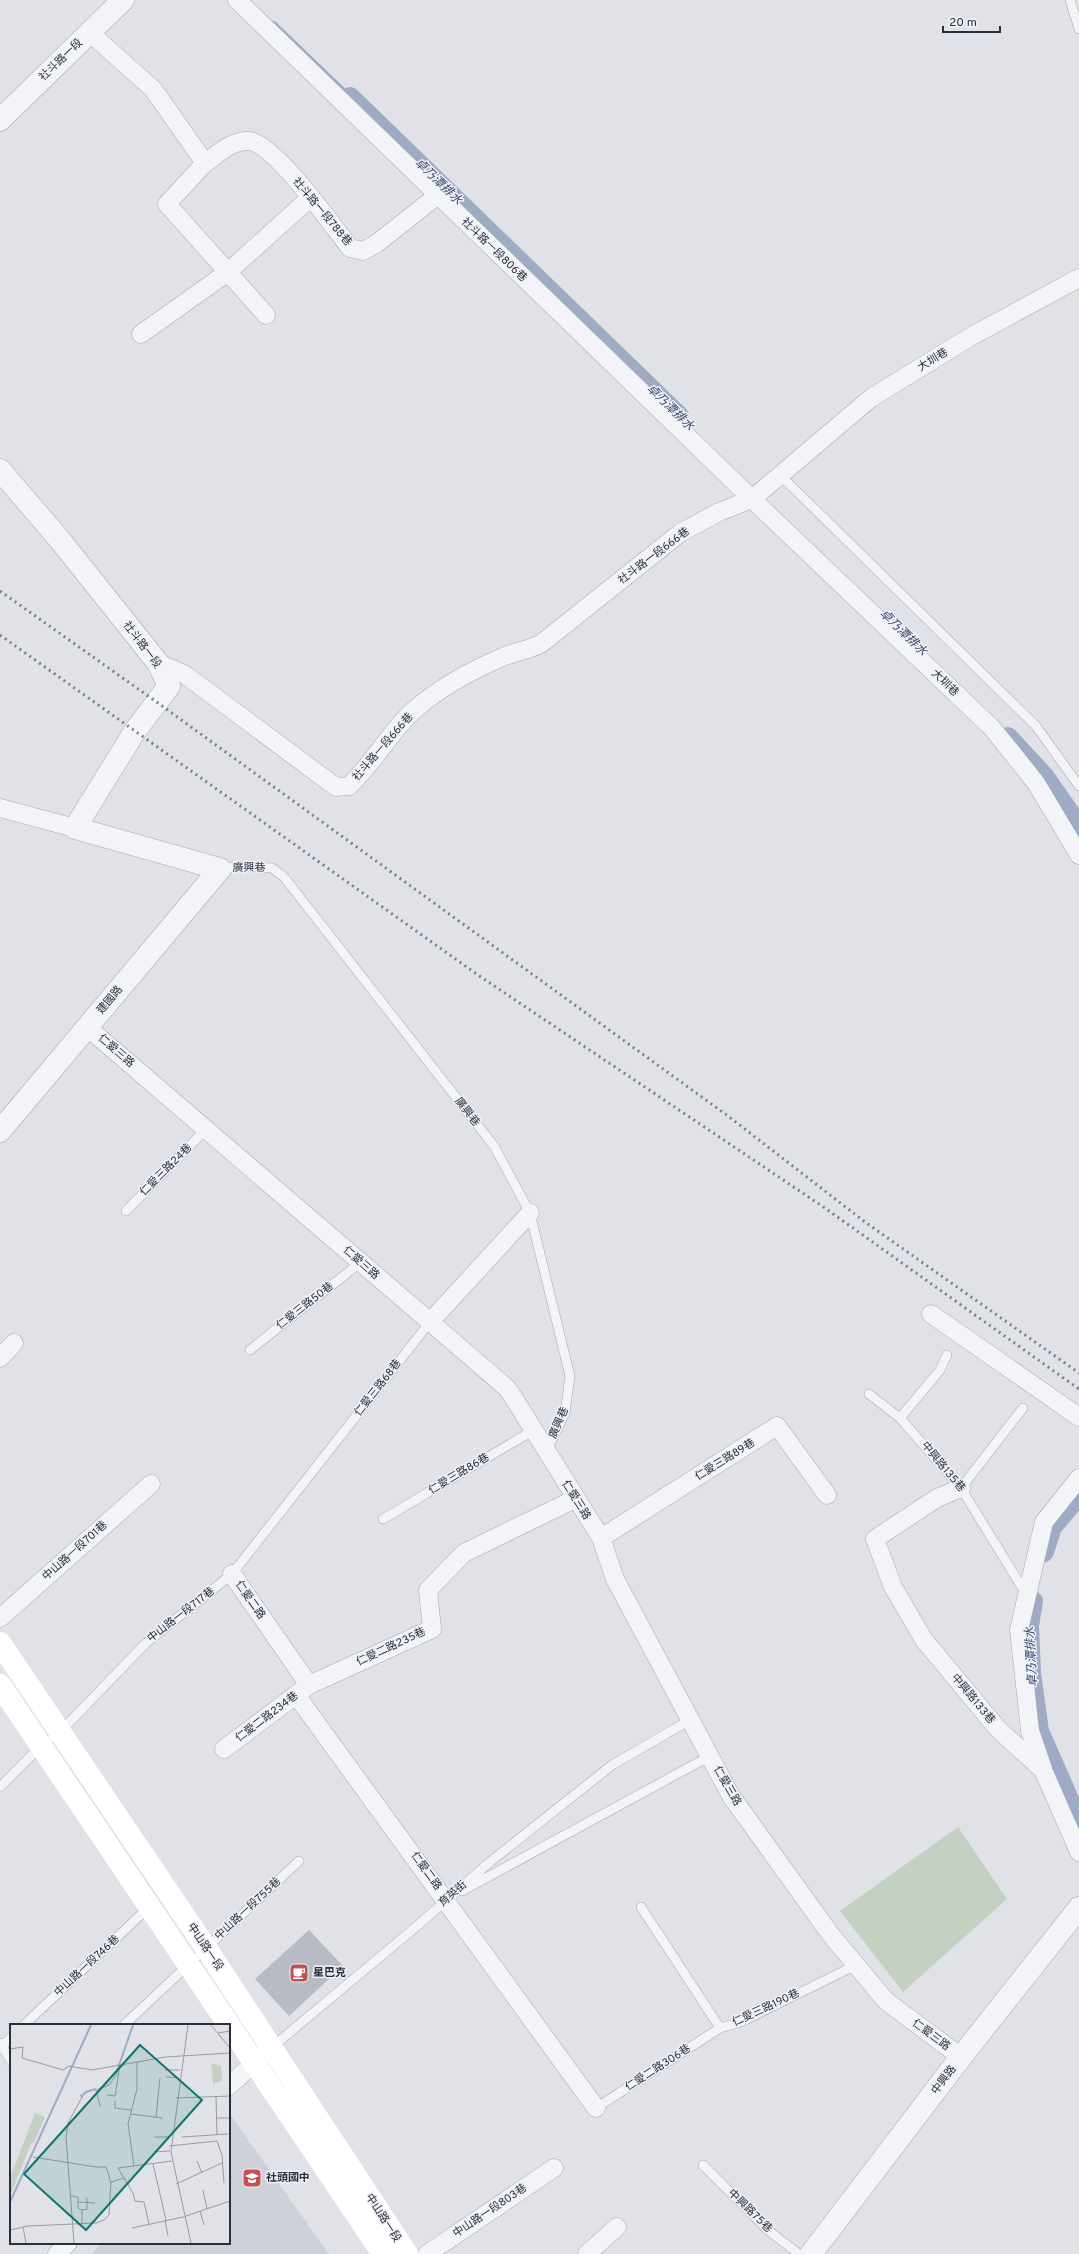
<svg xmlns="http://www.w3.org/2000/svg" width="1079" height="2254" font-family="Overpass,'Noto Sans TC',sans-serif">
  <rect width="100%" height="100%" fill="#e1e2e8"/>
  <polygon fill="#cfd1da" points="229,2113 329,2254 91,2254 102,2243 229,2243"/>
  <polygon fill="#c4d1c2" points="958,1827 1007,1899 903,1992 840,1911"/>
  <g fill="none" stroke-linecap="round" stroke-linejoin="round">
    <polyline stroke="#9fabc5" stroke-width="5.5" points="274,24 350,97"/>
    <g stroke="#9fabc5" stroke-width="20">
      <polyline points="350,97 679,416"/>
      <polyline points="1008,737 1044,776 1079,826"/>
      <polyline points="1044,1552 1052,1527 1079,1495"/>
      <polyline points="1033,1601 1029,1626 1031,1673 1039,1731 1079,1822"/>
    </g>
  </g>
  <polygon fill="#b8bbc4" points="309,1930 343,1966 289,2016 255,1979"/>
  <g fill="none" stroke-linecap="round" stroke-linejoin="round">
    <defs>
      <g id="service">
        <polyline points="1070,0 1079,29"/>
        <polyline points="779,474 1036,726 1079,786"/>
        <polyline points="220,869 244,866 272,868 284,877 494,1146 530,1213 570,1376 565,1413 547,1450"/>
        <polyline points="126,1211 206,1129"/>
        <polyline points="250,1350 361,1262"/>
        <polyline points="869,1394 900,1418 961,1488 1026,1594"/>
        <polyline points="900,1418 940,1370 947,1355"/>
        <polyline points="961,1488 1023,1408"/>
        <polyline points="383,1519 534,1430"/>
        <polyline points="0,1787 41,1746 60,1732 146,1643 232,1574 430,1322"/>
        <polyline points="462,1891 710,1756"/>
        <polyline points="641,1907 720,2028"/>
        <polyline points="24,2025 149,1907"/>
        <polyline points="124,2025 299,1861"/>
        <polyline points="0,2043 11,2061"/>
        <polyline points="0,2048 11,2037"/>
        <polyline points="271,2048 417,1926 490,1862 612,1765 690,1720"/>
        <polyline points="596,2108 720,2028 741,2022 856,1965"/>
        <polyline points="703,2165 769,2231 799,2254"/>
      </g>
      <g id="minor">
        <polyline points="237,0 752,499 992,728 1036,783 1079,855"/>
        <polyline points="89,32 153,89 205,163 167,204 266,315"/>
        <path d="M205,163c13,-9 27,-23 44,-22 25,2 84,85 101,107l13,3 13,-7 62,-49"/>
        <polyline points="141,334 228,272 310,198"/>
        <path d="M158,663l26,11 152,113 13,-1c24,-22 40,-53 64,-75 27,-24 59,-41 92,-55 12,-5 25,-6 37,-13l138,-110 39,-21 33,-13 119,-101 99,-61 109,-59"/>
        <polyline points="0,808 75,828"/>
        <polyline points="87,1027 508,1389 601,1538 615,1579 731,1796 831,1935 886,2001 961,2057"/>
        <polyline points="931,1314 1079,1417"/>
        <polyline points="430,1322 530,1213"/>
        <polyline points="0,1358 14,1343"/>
        <polyline points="961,1488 937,1498 875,1539 893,1587 924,1640 998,1729 1043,1770 1079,1852"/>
        <polyline points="601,1538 777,1426 827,1495"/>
        <polyline points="232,1574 309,1685"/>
        <polyline points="0,1618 151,1484"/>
        <polyline points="296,1695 596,2108"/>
        <polyline points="224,1749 309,1685 432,1629 428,1590 464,1553 575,1499"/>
        <polyline points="1043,1769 1030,1731 1019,1630 1044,1522 1079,1478"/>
        <polyline points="229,2086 264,2054"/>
        <polyline points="57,2254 68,2243"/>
        <polyline points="427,2254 554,2168"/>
        <polyline points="587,2254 617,2227"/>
      </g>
      <g id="tertiary">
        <polyline points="0,120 123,0"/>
        <polyline points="0,470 60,540 158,663 169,686 135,731 75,828 220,869 0,1131"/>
        <polyline points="811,2254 961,2057 1079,1908"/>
      </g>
    </defs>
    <use href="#service" stroke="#a6a8b2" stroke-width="10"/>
    <use href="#minor" stroke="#a6a8b2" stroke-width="19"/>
    <use href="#tertiary" stroke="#a6a8b2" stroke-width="23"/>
    <use href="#service" stroke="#f3f4f7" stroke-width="9"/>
    <use href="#minor" stroke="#f3f4f7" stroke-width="18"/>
    <use href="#tertiary" stroke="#f3f4f7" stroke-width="22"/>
    <g stroke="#fff" stroke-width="22">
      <polyline points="0,1643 206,1948 407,2254"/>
      <polyline points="0,1685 229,2025"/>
      <polyline points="229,2025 383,2254"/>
    </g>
    <g stroke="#7b8090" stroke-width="3" stroke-dasharray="2 4" stroke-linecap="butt">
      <polyline points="0,591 158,703 728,1116 865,1222 1079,1373"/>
      <polyline points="0,635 478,975 822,1206 1079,1389"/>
    </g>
  </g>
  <defs>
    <symbol id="cafe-square" viewBox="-11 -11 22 22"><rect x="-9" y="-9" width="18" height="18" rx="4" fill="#c25251" stroke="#f0f1f6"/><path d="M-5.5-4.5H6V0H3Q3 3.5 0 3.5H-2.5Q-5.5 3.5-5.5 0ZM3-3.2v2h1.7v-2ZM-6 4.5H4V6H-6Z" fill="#fff"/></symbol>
    <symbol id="school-square" viewBox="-11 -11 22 22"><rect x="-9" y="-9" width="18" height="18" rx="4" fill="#c25251" stroke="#f0f1f6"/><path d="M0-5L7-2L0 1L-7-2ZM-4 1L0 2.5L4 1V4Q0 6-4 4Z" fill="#fff"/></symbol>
  </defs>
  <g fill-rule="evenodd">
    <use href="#cafe-square" x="288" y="1962" width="22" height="22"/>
    <use href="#school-square" x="241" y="2167" width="22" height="22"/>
  </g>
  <g text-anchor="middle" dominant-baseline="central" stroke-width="3" stroke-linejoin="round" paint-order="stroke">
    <g font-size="11" fill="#2a2e3e" stroke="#f0f1f6">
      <text transform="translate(61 60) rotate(-44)">社斗路一段</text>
      <text transform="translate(322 212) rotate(50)">社斗路一段788巷</text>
      <text transform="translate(494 250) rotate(44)">社斗路一段806巷</text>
      <text transform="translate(933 360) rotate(-32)">大圳巷</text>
      <text transform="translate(654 556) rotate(-37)">社斗路一段666巷</text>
      <text transform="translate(142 645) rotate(53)">社斗路一段</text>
      <text transform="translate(945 683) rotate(44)">大圳巷</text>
      <text transform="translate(383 747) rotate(-49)">社斗路一段666巷</text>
      <text transform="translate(249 868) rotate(-1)">廣興巷</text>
      <text transform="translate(110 1000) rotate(-50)">建國路</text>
      <text transform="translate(116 1051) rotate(41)">仁愛三路</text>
      <text transform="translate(467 1112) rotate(52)">廣興巷</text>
      <text transform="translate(166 1170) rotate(-45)">仁愛三路24巷</text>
      <text transform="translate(361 1263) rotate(41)">仁愛三路</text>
      <text transform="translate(305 1306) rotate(-38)">仁愛三路50巷</text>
      <text transform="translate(378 1388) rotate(-52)">仁愛三路68巷</text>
      <text transform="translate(559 1423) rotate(-67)">廣興巷</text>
      <text transform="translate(725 1460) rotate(-32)">仁愛三路89巷</text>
      <text transform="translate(943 1467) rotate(50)">中興路135巷</text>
      <text transform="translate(459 1474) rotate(-31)">仁愛三路86巷</text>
      <text transform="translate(576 1500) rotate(58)">仁愛三路</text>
      <text transform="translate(75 1551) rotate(-42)">中山路一段701巷</text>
      <text transform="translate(250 1600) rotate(55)">仁愛二路</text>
      <text transform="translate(181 1615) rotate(-38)">中山路一段717巷</text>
      <text transform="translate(391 1647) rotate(-25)">仁愛二路235巷</text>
      <text transform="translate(973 1699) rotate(50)">中興路133巷</text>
      <text transform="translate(267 1717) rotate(-37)">仁愛二路234巷</text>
      <text transform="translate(727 1786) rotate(60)">仁愛三路</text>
      <text transform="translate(426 1871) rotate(54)">仁愛二路</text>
      <text transform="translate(453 1894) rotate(-41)">育英街</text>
      <text transform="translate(248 1909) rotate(-43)">中山路一段755巷</text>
      <text transform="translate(205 1947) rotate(56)">中山路一段</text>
      <text transform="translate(87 1966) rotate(-43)">中山路一段746巷</text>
      <text transform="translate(766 2008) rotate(-25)">仁愛三路190巷</text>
      <text transform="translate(931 2035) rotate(37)">仁愛三路</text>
      <text transform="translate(658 2068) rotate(-33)">仁愛二路306巷</text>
      <text transform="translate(944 2080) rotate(-53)">中興路</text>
      <text transform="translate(490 2211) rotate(-34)">中山路一段803巷</text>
      <text transform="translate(750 2211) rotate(44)">中興路75巷</text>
      <text transform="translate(383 2218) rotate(57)">中山路一段</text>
    </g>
    <g font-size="11" font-weight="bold" fill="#2a2e3e" stroke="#f0f1f6" text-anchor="start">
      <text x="313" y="1973">星巴克</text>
      <text x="266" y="2178">社頭國中</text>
    </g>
    <g font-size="12" font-style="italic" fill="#38486e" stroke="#f0f1f6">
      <text transform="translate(438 182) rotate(44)">卓乃潭排水</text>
      <text transform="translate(670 408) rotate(44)">卓乃潭排水</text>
      <text transform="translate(903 633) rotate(44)">卓乃潭排水</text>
      <text transform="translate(1032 1657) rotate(-93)">卓乃潭排水</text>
    </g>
  </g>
  <g transform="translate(10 2024)">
    <rect width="220" height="220" fill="#e1e2e8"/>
    <path d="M201,39l10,3 1,15 -8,2v7zM25,89l10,4 -11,25 -3,2 -21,52v-18z" fill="#c4d1c2"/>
    <path fill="none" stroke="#9fabc5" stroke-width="2" d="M106,50l17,-49M71,73l5,-5 10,-3M0,178l81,-177"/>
    <path fill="none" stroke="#989aa4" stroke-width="1" d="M178,1l-17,127 20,91M201,1l19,23M208,9l12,-2M0,25l13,-2 -1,11 41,12 6,-4 23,4 73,-13 65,-4M155,46h15M156,53l13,1M97,71l8,1 5,-31M206,72l1,39M166,74l54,-2M105,77v7l16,2M90,82l-4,-16 13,-5 8,-11M120,90l33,4M146,93l4,-39M207,94h13M144,113h16M172,113l46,-3M159,122l48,-5 5,14 2,28M144,128l16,-1M23,133l63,10h10l5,16M187,137l5,12M143,140l13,56M124,142l-6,-42 9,-35v-27M166,160l46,-21M193,166l4,19M61,172l7,1v11l4,2M68,178l17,1M190,187l4,14M155,196l3,16M72,199v-13l5,-1v-11M139,200l-5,-22 -9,-1 -2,-8 -15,-25 54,-7M13,203l3,16M122,204l51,-11 47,-16M0,206l18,-4 68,-3 8,-3 5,-5 2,-33 13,-4M64,219l-8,-106 2,-14 14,-26 -2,-3"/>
    <path fill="#0f766e" fill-opacity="0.15" stroke="#0f766e" stroke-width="2" d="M130,21l62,55 -116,130 -62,-56z"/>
    <rect width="220" height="220" fill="none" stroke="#2a2e3e" stroke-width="2"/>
  </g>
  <path d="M943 26v6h57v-6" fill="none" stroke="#2a2e3e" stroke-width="2"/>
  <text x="949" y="26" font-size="12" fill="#2a2e3e" stroke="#f0f1f6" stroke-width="3" paint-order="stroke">20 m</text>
</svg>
